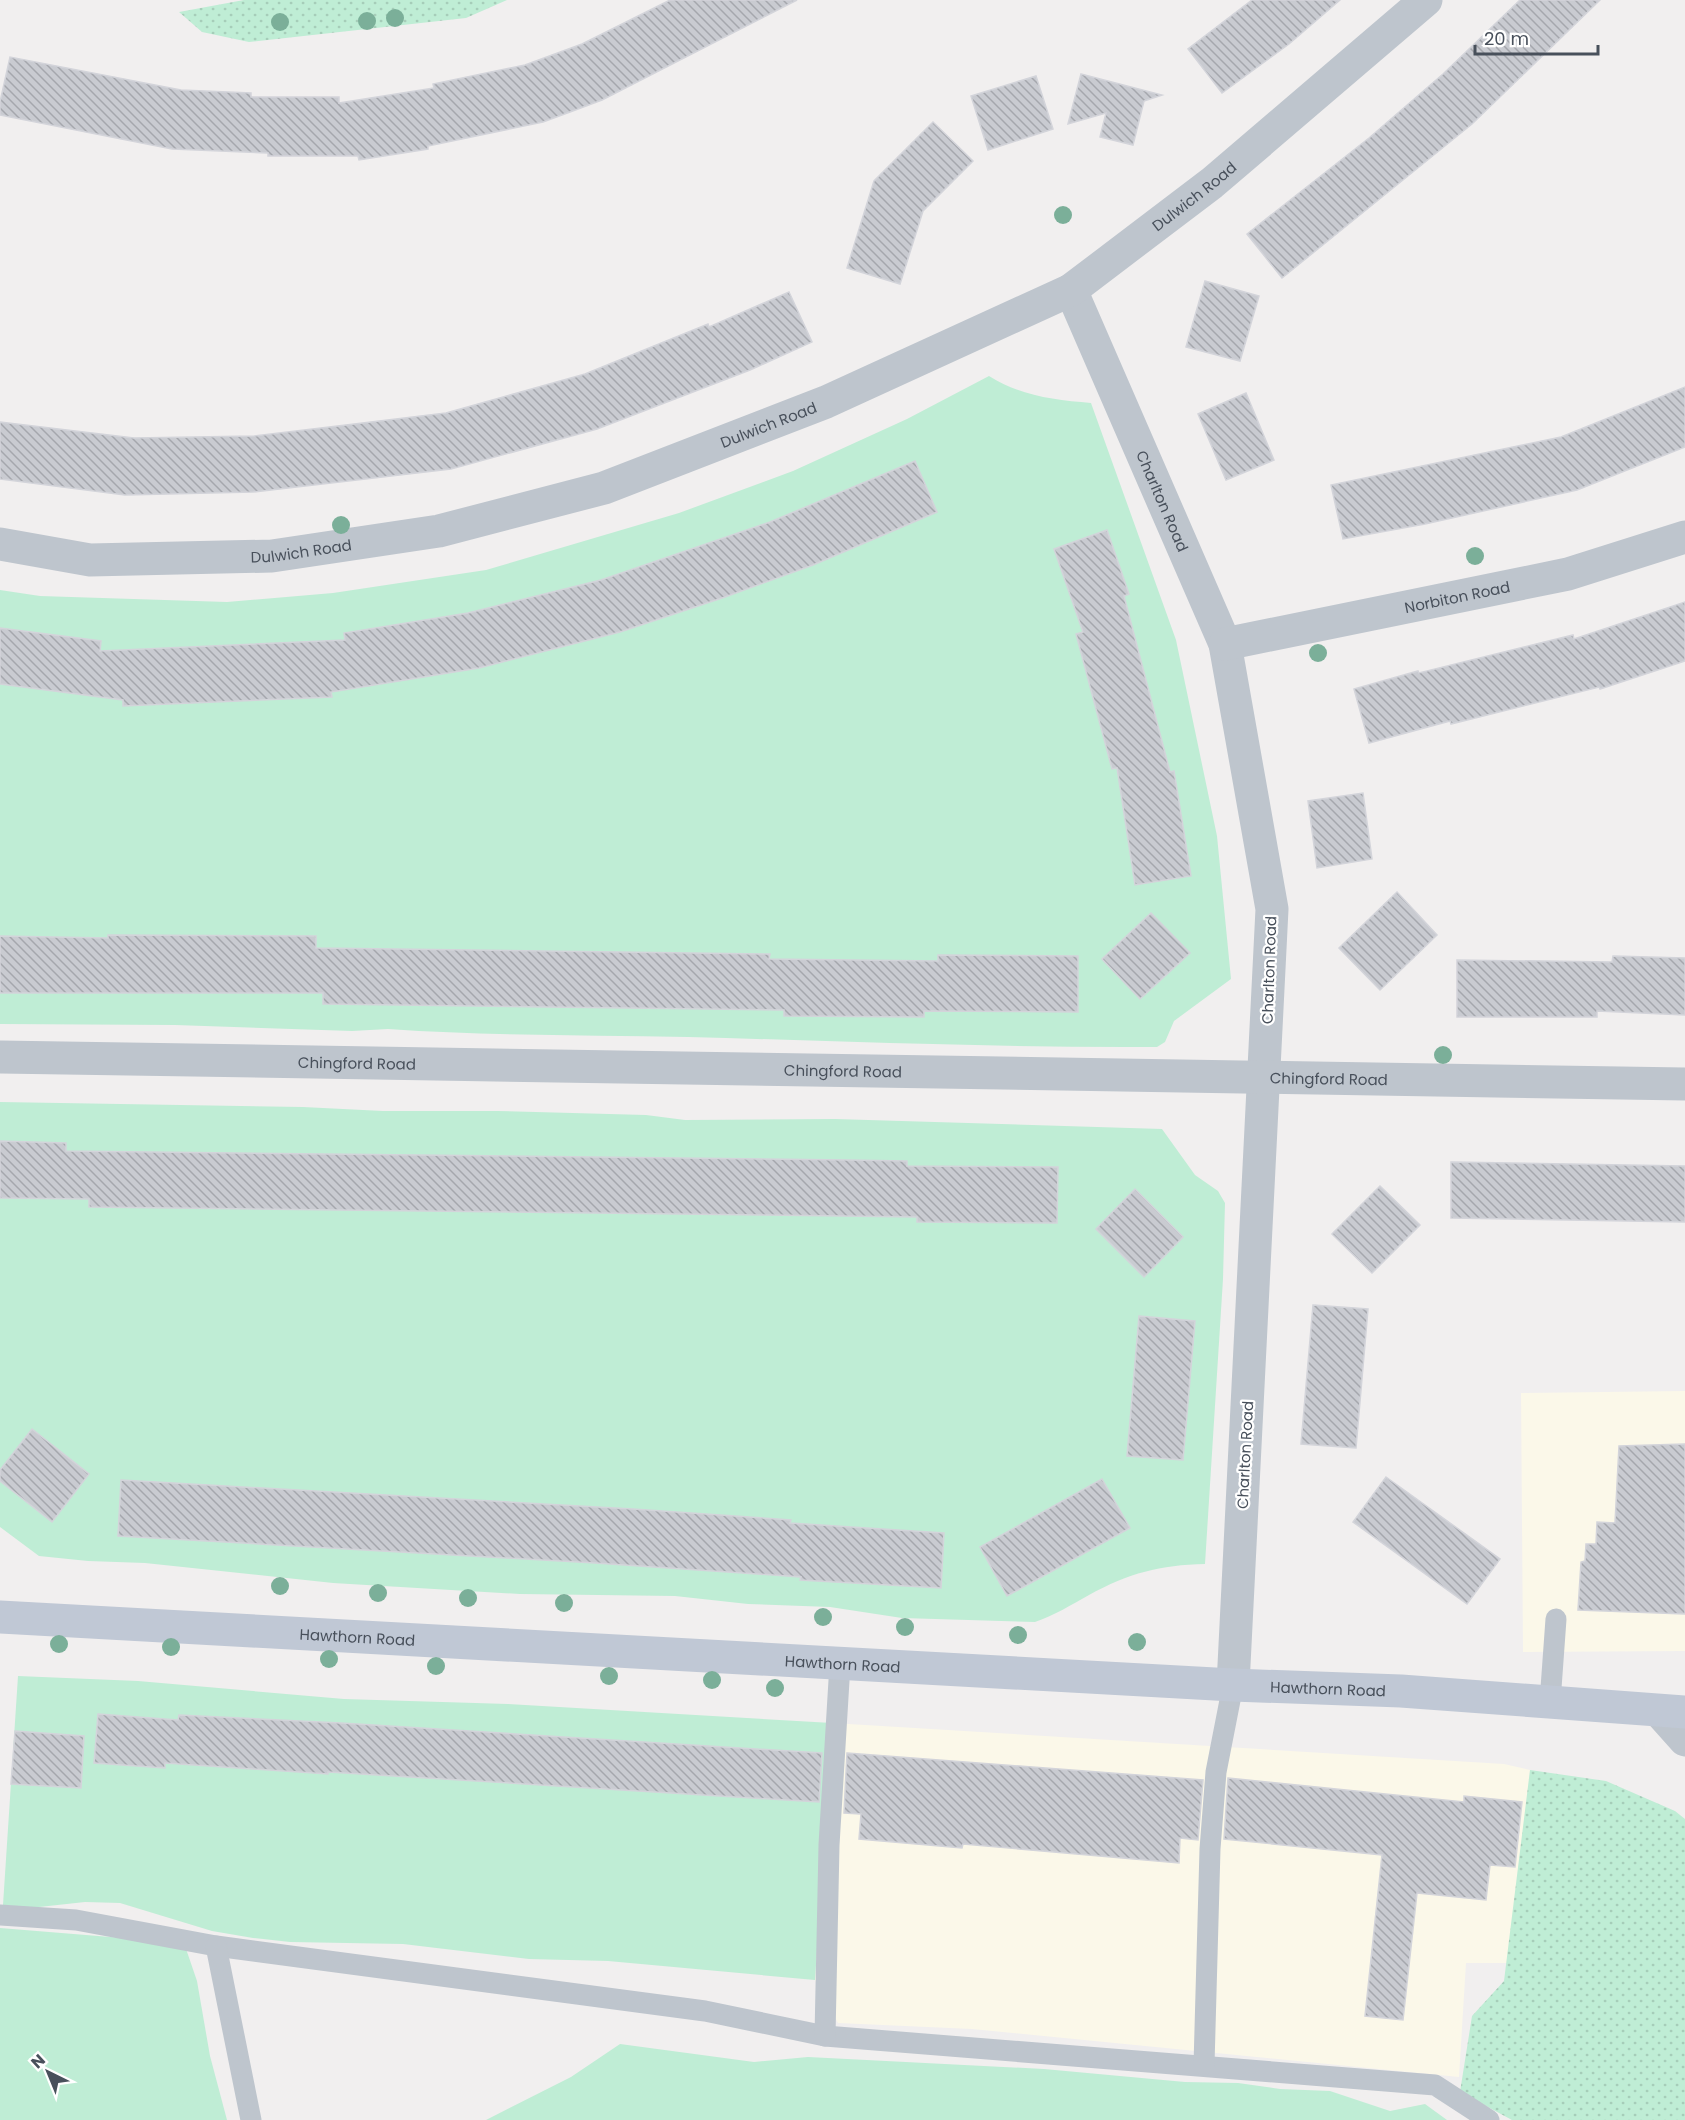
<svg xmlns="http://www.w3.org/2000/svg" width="1685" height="2120" font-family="Poppins,sans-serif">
  <defs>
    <pattern id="grass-dots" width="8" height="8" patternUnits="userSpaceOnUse" patternTransform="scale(1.5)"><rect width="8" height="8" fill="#bfedd5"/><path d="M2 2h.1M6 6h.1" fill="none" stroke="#a6cdb9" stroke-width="1.8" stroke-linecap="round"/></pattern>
    <pattern id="building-back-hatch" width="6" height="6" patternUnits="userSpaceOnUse" patternTransform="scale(1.5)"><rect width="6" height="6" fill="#c9cbd1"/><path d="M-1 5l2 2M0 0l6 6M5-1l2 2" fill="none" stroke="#a5a7ad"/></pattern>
  </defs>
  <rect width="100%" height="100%" fill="#f1efef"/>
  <g fill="#fbf8e9">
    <polygon points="1685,1391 1685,1651 1523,1652 1521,1393"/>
    <polygon points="832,1723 1504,1764 1530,1770 1514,1963 1466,1963 1459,2077 972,2029 838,2023 815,1980"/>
  </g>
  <g fill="url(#grass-dots)">
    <polygon points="244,0 507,0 466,18 249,42 202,32 179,12"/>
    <polygon points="1530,1770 1606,1781 1675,1811 1685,1819 1685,2120 1512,2120 1460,2092 1472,2016 1504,1981"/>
  </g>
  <g fill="#bfedd5">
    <path d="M989,376c32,20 65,24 102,27l85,237 41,196 14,143 -57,42 -9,21 -8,5c-157,1 -313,-6 -469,-10 -100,-2 -200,-1 -300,-8l-36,2 -177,-6 -175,-1v-434l40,6 187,6 106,-9 153,-23 193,-57 114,-42 114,-52z"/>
    <path d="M0,1102l303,5 80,4h114l149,4 39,5 150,-1 327,10 33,46 23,16 7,12 -2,76 -18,285c-45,1 -76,9 -116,31 -18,10 -34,20 -54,27l-133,-4 -72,-11 -82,-3 -73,-8 -155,-2 -187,-11 -188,-20 -57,-2 -49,-5 -39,-29z"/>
    <polygon points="18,1676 138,1681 344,1699 508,1704 832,1723 815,1980 608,1961 529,1959 403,1944 290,1942 253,1938 212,1931 120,1903 85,1902 30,1908 3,1905"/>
    <polygon points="0,1928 184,1943 197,1981 210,2056 227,2120 0,2120"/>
    <polygon points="620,2044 754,2062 808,2057 1044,2069 1185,2082 1238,2083 1280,2089 1330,2091 1390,2111 1425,2104 1447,2120 486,2120 571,2077"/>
  </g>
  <g fill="url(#building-back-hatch)" stroke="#d3d4da" stroke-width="1.5">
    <polygon points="670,0 797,0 602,100 570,112 543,122 428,146 428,149 359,160 358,156 268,156 268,153 172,149 0,115 0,102 10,57 181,90 251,93 251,97 339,97 339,103 434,88 433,84 525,65 582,44"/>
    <polygon points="1252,0 1340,0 1289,44 1222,93 1188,49"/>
    <polygon points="1520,0 1600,0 1472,124 1282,278 1247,234 1369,138 1443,74"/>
    <polygon points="1081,74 1162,95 1144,101 1133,145 1100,137 1106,113 1068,124"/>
    <polygon points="1036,76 1053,129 988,150 971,96"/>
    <polygon points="933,122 973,161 923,211 900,284 847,268 874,181"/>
    <polygon points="1205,281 1259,296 1240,361 1186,347"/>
    <polygon points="789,292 812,342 750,370 597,429 451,469 253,492 125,495 0,479 0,422 134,438 254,436 446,413 585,374 708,324 709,327"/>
    <polygon points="1685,387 1685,447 1577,490 1425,524 1343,539 1331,485 1561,437"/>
    <polygon points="1246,393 1274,460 1226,480 1198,414"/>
    <polygon points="915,461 937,512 813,565 725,597 620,632 479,668 331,692 332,697 123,706 123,700 0,684 0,628 101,641 100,651 345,640 344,633 468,613 601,580 770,522"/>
    <polygon points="1107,530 1129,594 1124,596 1170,772 1174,771 1191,876 1135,885 1117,768 1112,769 1076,634 1083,632 1054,549"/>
    <polygon points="1685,602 1685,661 1600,689 1599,687 1451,724 1450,721 1369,743 1354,689 1418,671 1419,673 1573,635 1574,639"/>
    <polygon points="1363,793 1372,859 1317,868 1308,801"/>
    <polygon points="1397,892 1437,935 1380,990 1339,948"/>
    <polygon points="1151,913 1190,953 1140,999 1102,959"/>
    <polygon points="108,935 316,936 316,948 770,954 769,959 938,961 938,955 1078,956 1078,1012 924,1011 924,1017 784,1016 784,1010 323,1004 323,993 0,993 0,936 108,938"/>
    <polygon points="1613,956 1685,958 1685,1015 1597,1011 1597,1017 1457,1017 1457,960 1612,962"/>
    <polygon points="0,1141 66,1143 66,1151 848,1160 907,1161 907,1166 1058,1167 1057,1223 917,1222 917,1217 766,1215 89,1207 89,1199 0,1198"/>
    <polygon points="1451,1162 1685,1166 1685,1222 1451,1218"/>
    <polygon points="1380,1186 1420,1225 1372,1273 1332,1234"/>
    <polygon points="1135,1189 1183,1237 1144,1277 1096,1229"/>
    <polygon points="1313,1305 1368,1309 1356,1448 1301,1444"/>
    <polygon points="1139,1316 1195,1321 1183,1460 1127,1456"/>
    <polygon points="32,1429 89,1474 52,1522 0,1481 0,1470"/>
    <polygon points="1685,1444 1685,1614 1578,1610 1581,1562 1585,1561 1586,1544 1596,1544 1597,1522 1615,1523 1619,1446"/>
    <polygon points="1386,1477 1500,1559 1467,1604 1353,1522"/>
    <polygon points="1102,1479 1130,1528 1007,1596 980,1547"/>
    <polygon points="121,1480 633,1509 791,1520 790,1523 944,1533 941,1588 800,1580 801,1577 595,1563 118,1536"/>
    <polygon points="98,1714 178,1720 179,1715 341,1723 822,1753 819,1802 328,1772 328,1774 165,1763 165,1768 94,1763"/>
    <polygon points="15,1731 84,1736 81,1788 11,1784"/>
    <polygon points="847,1753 1203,1780 1198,1840 1180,1838 1179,1863 963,1844 962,1848 859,1839 861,1814 844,1813"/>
    <polygon points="1228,1778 1464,1802 1464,1796 1522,1802 1515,1867 1490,1865 1486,1900 1417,1893 1403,2020 1365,2016 1382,1855 1224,1839"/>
  </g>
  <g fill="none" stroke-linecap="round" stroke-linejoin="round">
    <g stroke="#bec5cd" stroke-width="21">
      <polyline points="1550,1702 1556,1619"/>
      <polyline points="0,1915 76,1920 216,1946 705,2011 825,2036 1435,2085 1489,2120"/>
      <polyline points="216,1946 251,2120"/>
      <polyline points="825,2036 829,1845 840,1664"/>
      <polyline points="1204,2065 1210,1849 1216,1772 1233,1685"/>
    </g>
    <g stroke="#bec5cd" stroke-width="33">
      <path id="s1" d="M1071,290l154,354 47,265 -39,776"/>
      <path id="s2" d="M0,544l90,16 182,-4 167,-25 165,-43 222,-86 245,-112 141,-107 214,-183"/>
      <path id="s3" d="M1225,644l343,-70 117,-37"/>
      <path id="s4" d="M0,1057l1685,27"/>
      <polyline points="1660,1712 1685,1740"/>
    </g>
    <path stroke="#c0c8d5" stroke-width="33" id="s5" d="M0,1617l1233,68 168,6 284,21"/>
  </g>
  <g fill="#7baf99">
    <circle cx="395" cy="18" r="9"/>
    <circle cx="367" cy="21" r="9"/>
    <circle cx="280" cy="22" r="9"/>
    <circle cx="1063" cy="215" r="9"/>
    <circle cx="341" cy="525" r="9"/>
    <circle cx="1475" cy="556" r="9"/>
    <circle cx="1318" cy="653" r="9"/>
    <circle cx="1443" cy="1055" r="9"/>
    <circle cx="280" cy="1586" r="9"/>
    <circle cx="378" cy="1593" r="9"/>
    <circle cx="468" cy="1598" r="9"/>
    <circle cx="564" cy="1603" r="9"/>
    <circle cx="823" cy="1617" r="9"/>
    <circle cx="905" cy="1627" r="9"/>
    <circle cx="1018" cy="1635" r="9"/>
    <circle cx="1137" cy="1642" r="9"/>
    <circle cx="59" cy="1644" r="9"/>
    <circle cx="171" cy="1647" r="9"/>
    <circle cx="329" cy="1659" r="9"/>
    <circle cx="436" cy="1666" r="9"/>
    <circle cx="609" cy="1676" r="9"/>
    <circle cx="712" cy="1680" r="9"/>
    <circle cx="775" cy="1688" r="9"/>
  </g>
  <g text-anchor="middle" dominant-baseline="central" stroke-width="4.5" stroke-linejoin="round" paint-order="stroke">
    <g font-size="15" fill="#48505b" stroke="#fff">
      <text stroke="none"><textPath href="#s2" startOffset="1275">Dulwich Road</textPath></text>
      <text stroke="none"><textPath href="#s2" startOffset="789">Dulwich Road</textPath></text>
      <text stroke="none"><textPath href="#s1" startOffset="230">Charlton Road</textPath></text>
      <text stroke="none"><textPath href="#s2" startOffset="303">Dulwich Road</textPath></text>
      <text stroke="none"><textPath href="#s3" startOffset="237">Norbiton Road</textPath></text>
      <text transform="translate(1269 970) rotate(-88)">Charlton Road</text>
      <text stroke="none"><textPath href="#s4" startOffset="357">Chingford Road</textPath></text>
      <text stroke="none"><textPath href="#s4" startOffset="843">Chingford Road</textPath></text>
      <text stroke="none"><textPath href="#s4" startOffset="1329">Chingford Road</textPath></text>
      <text transform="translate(1245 1455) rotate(-87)">Charlton Road</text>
      <text stroke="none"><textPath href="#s5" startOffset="358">Hawthorn Road</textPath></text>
      <text stroke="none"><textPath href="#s5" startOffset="844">Hawthorn Road</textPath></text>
      <text stroke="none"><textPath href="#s5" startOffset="1330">Hawthorn Road</textPath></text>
    </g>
  </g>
  <g transform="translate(48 2072) rotate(317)" stroke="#ffffff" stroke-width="4.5" paint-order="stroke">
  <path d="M0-4.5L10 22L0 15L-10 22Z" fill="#48505b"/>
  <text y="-9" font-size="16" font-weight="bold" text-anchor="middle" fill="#48505b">N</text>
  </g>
  <path d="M1475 45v9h123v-9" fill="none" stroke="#48505b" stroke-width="3"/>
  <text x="1484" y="45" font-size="18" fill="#48505b" stroke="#ffffff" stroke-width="4.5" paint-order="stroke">20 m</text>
</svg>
